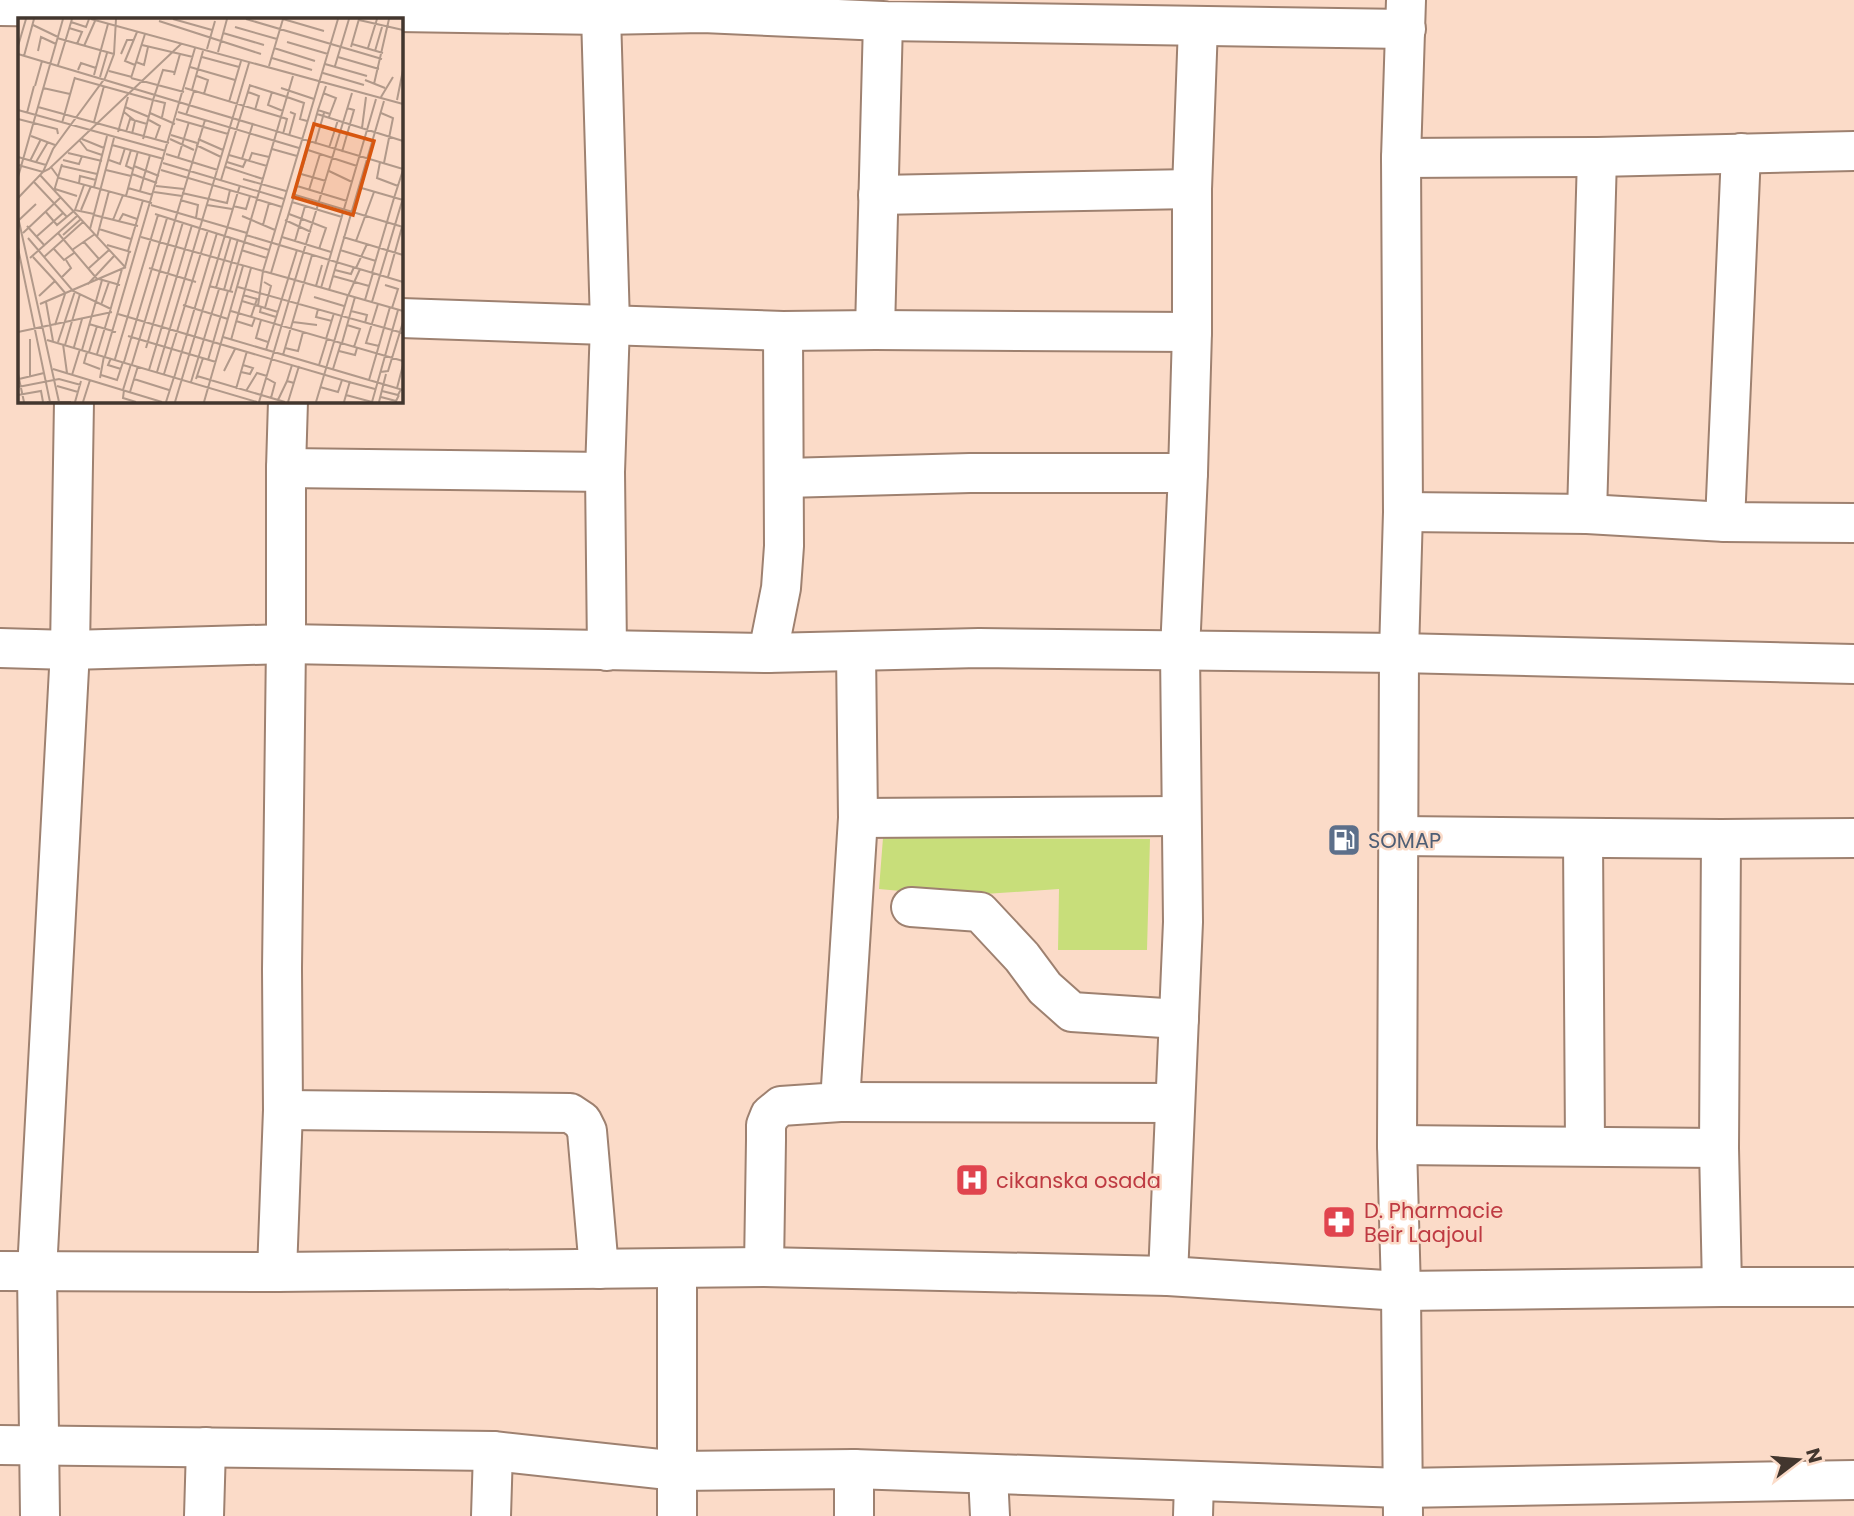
<svg xmlns="http://www.w3.org/2000/svg" width="1854" height="1516" font-family="Poppins,sans-serif">
  <rect width="100%" height="100%" fill="#fbdbc8"/>
  <polygon fill="#c8de7a" points="883,838 1150,839 1147,950 1058,950 1059,889 955,896 879,889"/>
  <g fill="none" stroke-linecap="round" stroke-linejoin="round">
    <defs>
      <g id="street">
        <polyline points="0,6 601,15 703,13 883,21 1406,29"/>
        <polyline points="601,15 610,324 605,472 607,651"/>
        <polyline points="1401,158 1597,157 1854,151"/>
        <polyline points="878,195 1192,189"/>
        <polyline points="401,318 783,331 875,330 1192,332"/>
        <polyline points="875,330 883,21"/>
        <polyline points="286,468 605,472"/>
        <polyline points="785,478 970,473 1188,473"/>
        <polyline points="1403,512 1587,514 1725,522 1854,523"/>
        <polyline points="1587,514 1597,157"/>
        <polyline points="1725,522 1741,153"/>
        <polyline points="0,648 70,650 286,644 768,653 979,648 1399,653 1854,664"/>
        <polyline points="768,653 781,588 784,546 783,331"/>
        <polyline points="858,818 1181,816"/>
        <polyline points="1399,836 1721,839 1854,838"/>
        <polyline points="1583,838 1585,1146"/>
        <polyline points="1721,839 1719,1148 1722,1287"/>
        <polyline points="911,907 980,912 1022,957 1045,988 1072,1012 1179,1019"/>
        <polyline points="840,1102 1175,1103"/>
        <polyline points="283,1110 570,1113 582,1121 587,1131 599,1269"/>
        <polyline points="1397,1145 1719,1148"/>
        <polyline points="764,1267 766,1140 766,1125 770,1115 781,1106 840,1102 858,818 856,651"/>
        <polyline points="677,1268 677,1516"/>
        <polyline points="0,1271 277,1272 764,1267 1168,1276 1401,1291 1722,1287 1854,1287"/>
        <polyline points="277,1272 283,1110 282,969 286,644 286,468 288,401"/>
        <polyline points="1168,1276 1183,922 1180,651 1188,473 1192,332 1192,189 1198,26"/>
        <polyline points="0,1445 493,1451 678,1471 854,1469 1402,1488 1854,1480"/>
        <polyline points="988,1475 990,1516"/>
        <polyline points="40,1516 37,1271 70,650 74,401"/>
        <polyline points="204,1516 206,1447"/>
        <polyline points="491,1516 493,1451"/>
        <polyline points="854,1516 854,1469"/>
        <polyline points="1193,1516 1194,1481"/>
        <polyline points="1403,1516 1401,1291 1397,1145 1399,653 1403,512 1401,158 1406,0"/>
      </g>
    </defs>
    <use href="#street" stroke="#9e8170" stroke-width="42"/>
    <use href="#street" stroke="#fff" stroke-width="38"/>
  </g>
  <defs>
    <symbol id="fuel-square" viewBox="-11 -11 22 22"><rect x="-9" y="-9" width="18" height="18" rx="4" fill="#5c6f8a" stroke="#fbdbc8"/><path d="M-5.5-6h7V0h2V4h1.3V-2.5L3-4.5l.8-.8L6-3V5H2.5V1h-1V6h-7ZM-4.2-4.7v3.2H.2V-4.7Z" fill="#fff"/></symbol>
    <symbol id="hospital-square" viewBox="-11 -11 22 22"><rect x="-9" y="-9" width="18" height="18" rx="4" fill="#e0444e" stroke="#fbdbc8"/><path d="M-5-5h3v3.5h4V-5h3V5h-3V1.5h-4V5h-3Z" fill="#fff"/></symbol>
    <symbol id="pharmacy-square" viewBox="-11 -11 22 22"><rect x="-9" y="-9" width="18" height="18" rx="4" fill="#e0444e" stroke="#fbdbc8"/><path d="M-2-6h4v4h4v4h-4v4h-4v-4h-4v-4h4Z" fill="#fff"/></symbol>
  </defs>
  <g fill-rule="evenodd">
    <use href="#fuel-square" x="1325" y="821" width="38" height="38"/>
    <use href="#hospital-square" x="953" y="1161" width="38" height="38"/>
    <use href="#pharmacy-square" x="1320" y="1203" width="38" height="38"/>
  </g>
  <g text-anchor="middle" dominant-baseline="central" stroke-width="5" stroke-linejoin="round" paint-order="stroke">
    <g font-size="21" fill="#4e5e75" stroke="#fbdbc8" text-anchor="start">
      <text x="1368" y="840">SOMAP</text>
    </g>
    <g font-size="21" fill="#be3a42" stroke="#fbdbc8" text-anchor="start">
      <text x="996" y="1180">cikanska osada</text>
      <text x="1364" y="1210">D. Pharmacie<tspan x="1364" dy="24">Beir Laajoul</tspan></text>
    </g>
  </g>
  <g transform="translate(18 18)">
    <rect width="385" height="385" fill="#fbdbc8"/>
    <path fill="none" stroke="#b1998a" stroke-width="2" d="M73,1l312,85M155,1l39,11M228,1l136,40M265,1l41,12M341,2l44,10M141,3l102,33M53,4l15,5 3,-8M15,7l25,12M217,9l42,12M51,10l13,4 -5,12M205,15l41,12M39,20l57,16M269,24l41,12M334,26l31,9M124,27l51,12M0,28l8,-27M66,28l11,-25M333,29l8,-28M256,30l41,13M350,30l9,-29M189,31l8,-28M20,33l3,-14 15,7M357,33l7,-24M200,34l9,-33M0,36l385,115M103,36l6,-14h7M6,38l10,-37M184,39l37,10M320,39l41,12M254,40l40,12M118,44l8,3 4,-18M307,46l42,12M40,47l14,-46M117,47l-10,-4 12,-29M251,48l14,-47M317,48l14,-47M172,49l45,13M60,52l3,-7 15,5M91,53l23,6M305,55l41,12M76,57l14,-51M156,57l6,-21M179,58l11,4 -4,14M82,59l7,-24M56,60l79,22 10,-30 11,2M113,60l53,14M113,60l14,-44M347,62l20,8M356,66l15,-65M231,67l38,12M17,68l7,-25M25,70l27,6M167,70l96,29M263,70l33,11M174,72l11,-39M230,74l11,4 -4,14M254,74l-4,13 15,6M305,75l13,5 -6,16M334,75l-57,187 108,31M269,79l17,6 -4,16 7,2M363,79l12,-20M379,82l6,-30M211,84l12,-41M20,89l131,36M107,89l24,10M0,92l148,41M300,92l8,-24M106,94l11,9 -3,13M160,94l121,36M9,95l7,-27M132,95l25,11M363,95l12,5 -9,45M299,96l86,27M168,97l8,-24M263,99l6,2 -4,15M0,101l39,10 1,5M158,101l52,15M131,102l11,6 -5,14M76,104l10,-36M44,105l13,-46M344,110l4,-31M100,114l10,-35M108,114l4,-13 17,5M153,117l26,8M13,118l24,9M271,118l6,-22 -5,-2M64,121l22,9M125,121l10,-39 12,3 -3,14M152,121l24,11M180,121l25,11M62,123l7,9 15,5M291,124l9,-32 12,4 -1,3M297,126l9,-31M94,127l52,14M178,127l25,12M311,130l9,-28M254,131l25,7M113,132l-5,16 7,3M290,132l49,16M324,134l12,-42 -7,-2M50,135l34,8M148,136l52,16M211,137l38,11M0,139l28,8M160,140l11,-36M224,141l11,-36M45,142l16,4 3,-8M91,142l11,4 5,-16M12,143l11,-22M231,143l3,-8 17,4M18,144l12,-20M209,144l16,5 3,-7M362,144l-3,16 21,8M145,145l121,36M0,147l25,7 6,-3 132,-125M44,148l35,8M116,148l25,10M33,149l8,11 93,25M208,149l37,12M88,152l25,6M143,152l96,28M311,153l23,11M114,156l25,9M283,156l25,7M22,157l85,92 4,-15M0,159l45,-158M225,161l43,12M203,162l29,-95M16,164l33,35M61,165l1,-7 16,4M138,168l28,3M279,168l50,15M76,169l13,-51M340,169l45,13M110,170l25,7M37,171l22,7M291,172l11,-36M36,173l8,-27M122,173l10,-36M136,174l28,4M164,175l45,10 3,-13M274,176l111,33M108,178l12,-45M0,180l25,-26 10,-23 52,-71 9,-24 2,-35M376,180l9,-28M238,181l26,8M162,182l18,5 -2,13M274,184l50,15M133,187l96,28M189,187l25,4M215,188l13,3 4,-13M57,192l9,-25M63,192l10,-24M27,193l12,14 18,-15 19,4M137,196l114,36M271,196l24,9M76,197l44,11M224,198l33,14M0,199l41,185M1,202l17,-16M95,202l10,-25M267,202l26,12M101,203l4,-7 14,5M295,205l13,5 -7,21M245,207l6,-22M9,208l18,20M72,211l24,-91M81,211l32,10M5,215l37,-35M40,215l40,47M45,217l18,-16M228,217l157,47M18,219l27,-24M79,219l12,-46M123,219l122,34 -5,35M264,219l49,15M325,219l60,18M10,220l45,53 38,18M277,223l10,-35M338,223l18,-49M66,224l15,17M89,227l24,7M0,230l32,154M36,231l10,11 10,-7M54,232l23,-16M223,232l26,8M322,232l36,11M110,233l15,-51M15,239l22,24M26,239l39,-35M12,240l47,-42M319,244l47,-161M213,246l7,-25M71,250l20,-18M131,250l47,14M338,250l11,-24M317,252l16,4 3,-7M253,255l39,-131M354,255l22,-75M315,258l36,10M370,259l14,-50M43,260l10,-10 -5,-8M81,261l21,6M246,264l7,4 -6,22M70,266l26,-28M367,267l13,4 -6,19M191,268l24,6M298,268l6,-21M220,269l165,46M198,270l15,-51M303,270l55,-189M206,272l7,-26M311,272l8,-28M212,273l63,-215M225,277l14,4 -6,18M21,278l16,-15 11,13M330,278l12,-27M296,279l30,9M347,282l8,-27M224,283l36,11M28,284l7,39M354,284l31,-104M22,286l86,-37M360,286l-12,39 13,3M83,287l8,-23M165,287l45,14M243,289l-1,5 16,5M300,291l-2,8 16,4M92,293l12,-42M213,293l172,50M333,293l16,4 -2,8M100,296l231,68M243,302l-5,18 12,4M218,303l16,5 3,-8M275,304l24,3M71,306l27,8M37,307l10,-31M329,307l13,4 -6,18M0,314l94,-20M110,318l88,26M205,319l180,53M308,321l8,-26M29,322l210,62M213,322l20,-72M40,324l17,-51M324,325l13,-46M45,326l4,29M47,327l15,-51M56,329l8,-28M128,330l37,-126M267,330l13,3 5,-19M64,332l20,-70M248,332l31,-100M321,333l16,4 2,-7M69,334l-3,11 16,6M71,334l8,-26M79,336l13,-43M265,337l29,-100M87,338l90,-308M93,340l-3,7 13,4M97,341l43,-144M190,342l20,-69M106,344l43,-144M114,346l73,-244M274,347l-5,16 7,2M301,347l8,-26M35,351l109,33M315,351l8,-26M131,352l43,-145M206,353l11,-22M139,354l92,-309M223,354l9,2 3,-6 -10,-3M362,354l8,-1 15,-49M0,356l6,28M146,356l44,-144M54,357l8,-26M83,357l16,5 6,-18M12,358v-37M179,358l88,26M82,360l4,-22M156,360l43,-145M248,360l9,5 -4,15M1,361l25,-6M116,361l35,11M178,361l7,-21M351,362l21,-73M173,364l28,-93M331,364l26,7M39,368l21,6M0,369l41,-8 22,6M302,369l18,5 4,-12M379,370l6,-23M218,371l11,-38M105,372l8,-26M106,372l-1,8 13,4M228,373l11,-18 10,3M364,373l16,4 3,-6M112,374l8,-26M0,377l23,-4 2,11M328,377l26,7M363,379l15,4 3,-6M260,382l9,-19M29,384h24M57,384l6,-21M65,384l7,-22M148,384l8,-25M157,384l65,-217M186,384l39,-136M241,384l36,-122 -32,-9 75,-252M270,384l11,-36M298,384l32,-107M326,384l6,-21M354,384l26,-92M361,384l7,-28"/>
    <path fill="#d7560f" fill-opacity="0.15" stroke="#d7560f" stroke-width="3.5" d="M296,106l60,17 -21,74 -60,-18z"/>
    <rect width="385" height="385" fill="none" stroke="#42362e" stroke-width="3.5"/>
  </g>
  <g transform="translate(1798 1460) rotate(74)" stroke="#fbdbc8" stroke-width="5" paint-order="stroke">
  <path d="M0-5L12 26L0 18L-12 26Z" fill="#42362e"/>
  <text y="-10" font-size="19" font-weight="bold" text-anchor="middle" fill="#42362e">N</text>
  </g>
</svg>
